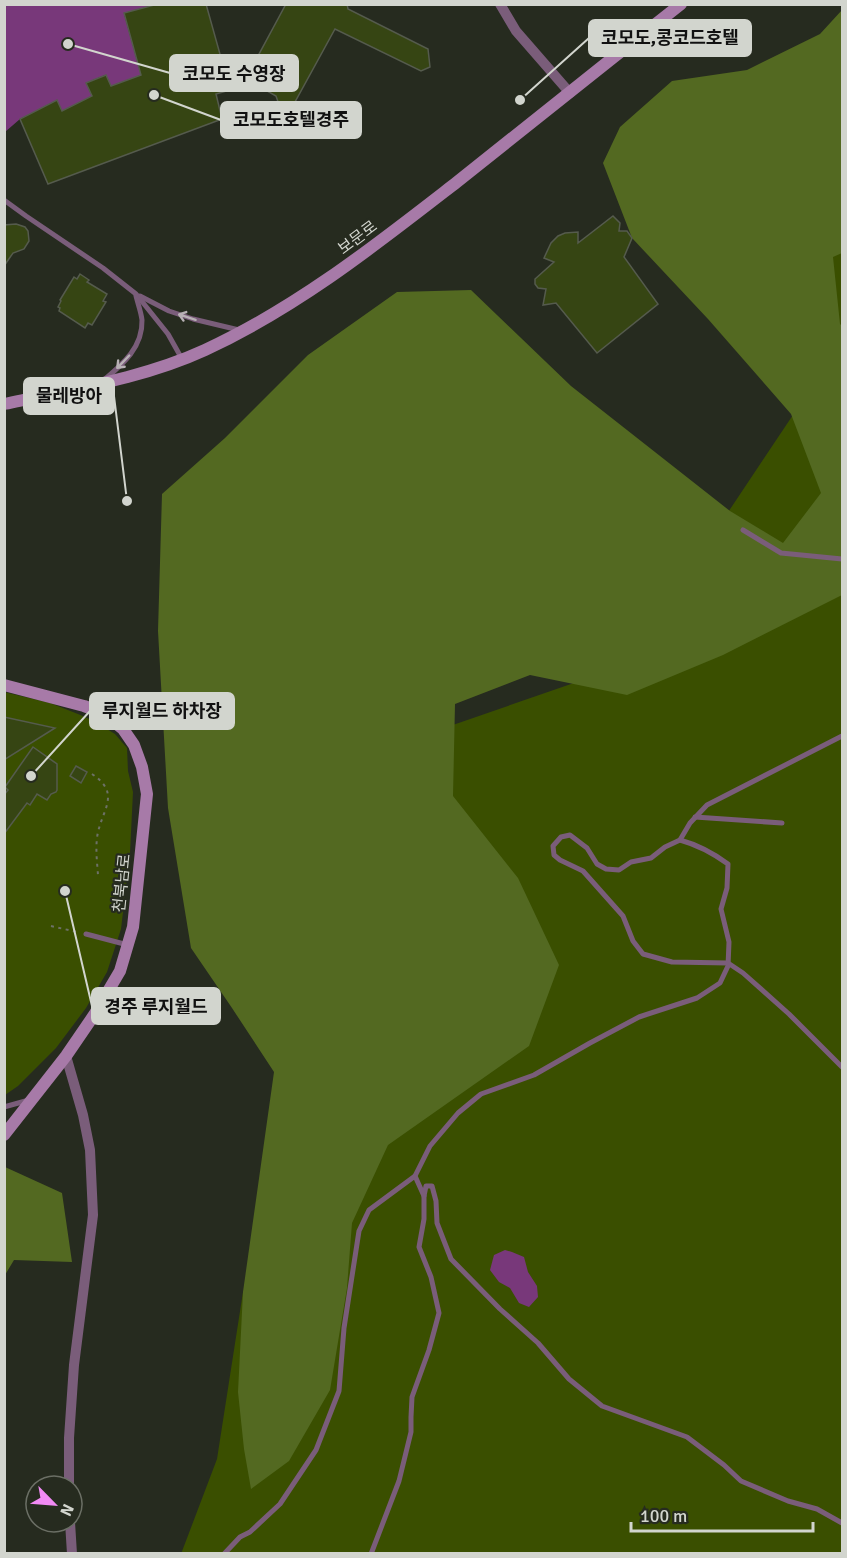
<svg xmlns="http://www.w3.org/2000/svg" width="847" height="1558" font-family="Signika,'Noto Sans KR',sans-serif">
  <rect width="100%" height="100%" fill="#262b1f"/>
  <g fill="#3a4f00">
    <path d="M842,203v1350l-661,1 36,-95 26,-167 75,-170 45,-366 263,-91 185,-277z"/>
    <path d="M4,692l46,11 28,11 16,7 21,13 12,14 1,23 5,21 -3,61 -9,76 -14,43 -21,36 -30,40 -38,38 -13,9z"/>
  </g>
  <g fill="#536921">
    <path d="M842,10v243l-9,4 7,67 2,2v269l-119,60 -96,40 -97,-20 -75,29 -2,92 65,82 41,87 -30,81 -141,99 -36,78 -5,65 -17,102 -41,71 -38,28 -7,-40 -6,-57 5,-100 31,-220 -42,-64 -41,-60 -23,-140 -10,-177 4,-137 63,-56 83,-83 89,-63 74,-2 100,96 159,125 53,32 38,-50 -30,-79 -83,-95 -76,-81 -29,-75 17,-36 52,-46 75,-11 73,-36z"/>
    <path d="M5,1167l57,26 10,69 -58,-2 -9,15z"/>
  </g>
  <g fill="#78387a">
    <path d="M5,5h153l-34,9 17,61 -30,11 -6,-11 -19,8 6,13 -30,15 -6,-10 -36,18 -15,13z"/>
    <path d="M505,1250l7,2 12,5 4,15 9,14 1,11 -9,10 -10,-4 -9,-15 -11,-6 -9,-12 4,-15z"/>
  </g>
  <g fill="#364513" stroke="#555b4d" stroke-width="1.5">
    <path d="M158,4h48l24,86 -14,4 6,25 -174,65 -28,-65 37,-19 5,11 30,-15 -6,-13 20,-8 5,11 30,-11 -17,-62z"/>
    <path d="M286,4h61l1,5 80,40 2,18 -9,4 -86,-42 -45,82 -8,2 -6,-17 -21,-12 -4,-15z"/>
    <path d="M613,216l7,7 -1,8h8l5,7 -8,19 34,47 -61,49 -41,-50 -13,2 3,-16 -8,-1 -3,-4v-5l19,-17 -10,-4 7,-15 7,-7 7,-3 13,-1v11z"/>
    <path d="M16,224l9,3 3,4 1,10 -5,8 -11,4 -9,13v-41z"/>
    <path d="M80,274l9,6 -2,2 20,12 -4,7 3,1 -14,23 -4,-2 -3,5 -26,-17 1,-3 -2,-1 3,-6 -1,-1 14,-23 3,2z"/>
    <path d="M4,717l51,11 -51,32z"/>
    <path d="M33,747l24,17v26l-1,2 -5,2 -4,6 -10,-6 -7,11 -3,-2 -23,31v-39l4,-5 -3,-3z"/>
    <path d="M76,766l11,6 -6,11 -11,-7z"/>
  </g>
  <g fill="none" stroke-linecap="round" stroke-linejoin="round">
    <g stroke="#6d7167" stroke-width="2" stroke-dasharray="3 4.5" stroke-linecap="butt">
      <path d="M92,774c28,19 12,33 6,58 -3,14 -1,29 0,43"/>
      <path d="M51,926l26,6"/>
    </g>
    <g stroke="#7a5d7a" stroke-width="5">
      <path d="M4,200l22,16 77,52 33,26 32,40 14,25"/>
      <path d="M140,296l29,15 24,8 46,11"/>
      <path d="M104,380c19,-16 39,-33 38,-60 -1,-8 -4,-16 -6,-24"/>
      <path d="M743,530l38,23 61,6"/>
      <path d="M695,817l87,6"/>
      <path d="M680,840l-15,7 -14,11 -20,4 -12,8 -13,-1 -9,-5 -10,-16 -17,-13 -9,2 -8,9 1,9 6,5 23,11 40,45 10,25 10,13 29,8 56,1 15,10 46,41 53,53"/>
      <path d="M86,934l42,11"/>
      <path d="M4,1107l25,-7"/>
      <path d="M415,1176l15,-30 28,-33 23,-19 53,-19 56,-32 49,-26 58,-19 23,-15 8,-17 1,-24 -8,-33 6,-21 1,-24c-15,-11 -30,-19 -48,-24l10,-17 17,-18 135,-69"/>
      <path d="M424,1196l2,-10h6l4,15 1,22 14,36 49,50 38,34 31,36 33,27 85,31 37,28 17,16 47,20 29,8 25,14"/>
      <path d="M224,1554l16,-17 10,-5 30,-28 36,-54 23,-59 5,-63 15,-97 10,-21 46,-34 9,20v23l-5,28 12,30 8,36 -10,37 -17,47 -1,20v15l-12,49 -28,73"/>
    </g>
    <g stroke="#7a5d7a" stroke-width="10">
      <path d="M500,4l16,27 54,62"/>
      <path d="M66,1056l17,59 7,35 3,65 -19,150 -5,73v48"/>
      <path d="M70,1522l2,32"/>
    </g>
    <g stroke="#a77aa8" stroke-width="12">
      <path d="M4,404c68,-15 138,-25 201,-54 93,-43 172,-106 252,-168 74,-59 149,-119 224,-178"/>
      <path d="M4,685l80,21 19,7 20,16 11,16 8,22 5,27 -14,133 -13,44 -26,44 -28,41 -62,79"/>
    </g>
  </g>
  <defs><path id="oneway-shaft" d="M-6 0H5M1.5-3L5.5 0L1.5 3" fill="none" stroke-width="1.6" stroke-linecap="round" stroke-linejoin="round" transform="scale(1.5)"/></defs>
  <g stroke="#b8b1b5">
    <use href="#oneway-shaft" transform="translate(187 317) rotate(-162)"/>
    <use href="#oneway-shaft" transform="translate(123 362) rotate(134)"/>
  </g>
  <g text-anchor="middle" stroke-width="4.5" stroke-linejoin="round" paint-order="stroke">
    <g font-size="16" fill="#d2d5ce" stroke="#262b1f">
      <text transform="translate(357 237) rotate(-37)" y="6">보문로</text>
      <text transform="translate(121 883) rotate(-84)" y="6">천북남로</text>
    </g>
  </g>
  <path fill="none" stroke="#d2d5ce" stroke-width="2" d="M520 100L589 38M68 44L170 73M154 95L221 120M127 501L114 396M31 776L90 711M65 891L92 1006"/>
  <g fill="#d2d5ce" stroke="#262b1f" stroke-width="2">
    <circle cx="520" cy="100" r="6"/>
    <circle cx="68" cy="44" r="6"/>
    <circle cx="154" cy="95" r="6"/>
    <circle cx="127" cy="501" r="6"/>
    <circle cx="31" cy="776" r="6"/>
    <circle cx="65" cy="891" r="6"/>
  </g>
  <g fill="#d2d5ce" stroke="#d2d5ce" stroke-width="2">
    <rect x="589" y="20" width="162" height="36" rx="6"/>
    <rect x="170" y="55" width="128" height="36" rx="6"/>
    <rect x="221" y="102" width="140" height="36" rx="6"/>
    <rect x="24" y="378" width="90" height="36" rx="6"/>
    <rect x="90" y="693" width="144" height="36" rx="6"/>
    <rect x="92" y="988" width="128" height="36" rx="6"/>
  </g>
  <g font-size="18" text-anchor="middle" font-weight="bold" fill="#111">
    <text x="670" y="44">코모도,콩코드호텔</text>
    <text x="234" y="80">코모도 수영장</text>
    <text x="291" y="126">코모도호텔경주</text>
    <text x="69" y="402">물레방아</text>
    <text x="162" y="717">루지월드 하차장</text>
    <text x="156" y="1013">경주 루지월드</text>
  </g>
  <rect width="847" height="1558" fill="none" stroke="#d2d5ce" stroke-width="12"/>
  <g transform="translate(54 1504) rotate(115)"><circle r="28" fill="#262b1f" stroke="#6b6f65" stroke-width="1.5"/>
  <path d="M0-4.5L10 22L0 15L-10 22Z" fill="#f18af4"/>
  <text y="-9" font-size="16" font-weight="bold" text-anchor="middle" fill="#d2d5ce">N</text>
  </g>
  <path d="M631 1522v9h182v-9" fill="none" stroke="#d2d5ce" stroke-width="3"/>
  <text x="640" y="1522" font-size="18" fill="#d2d5ce" stroke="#262b1f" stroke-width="4.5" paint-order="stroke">100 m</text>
</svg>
